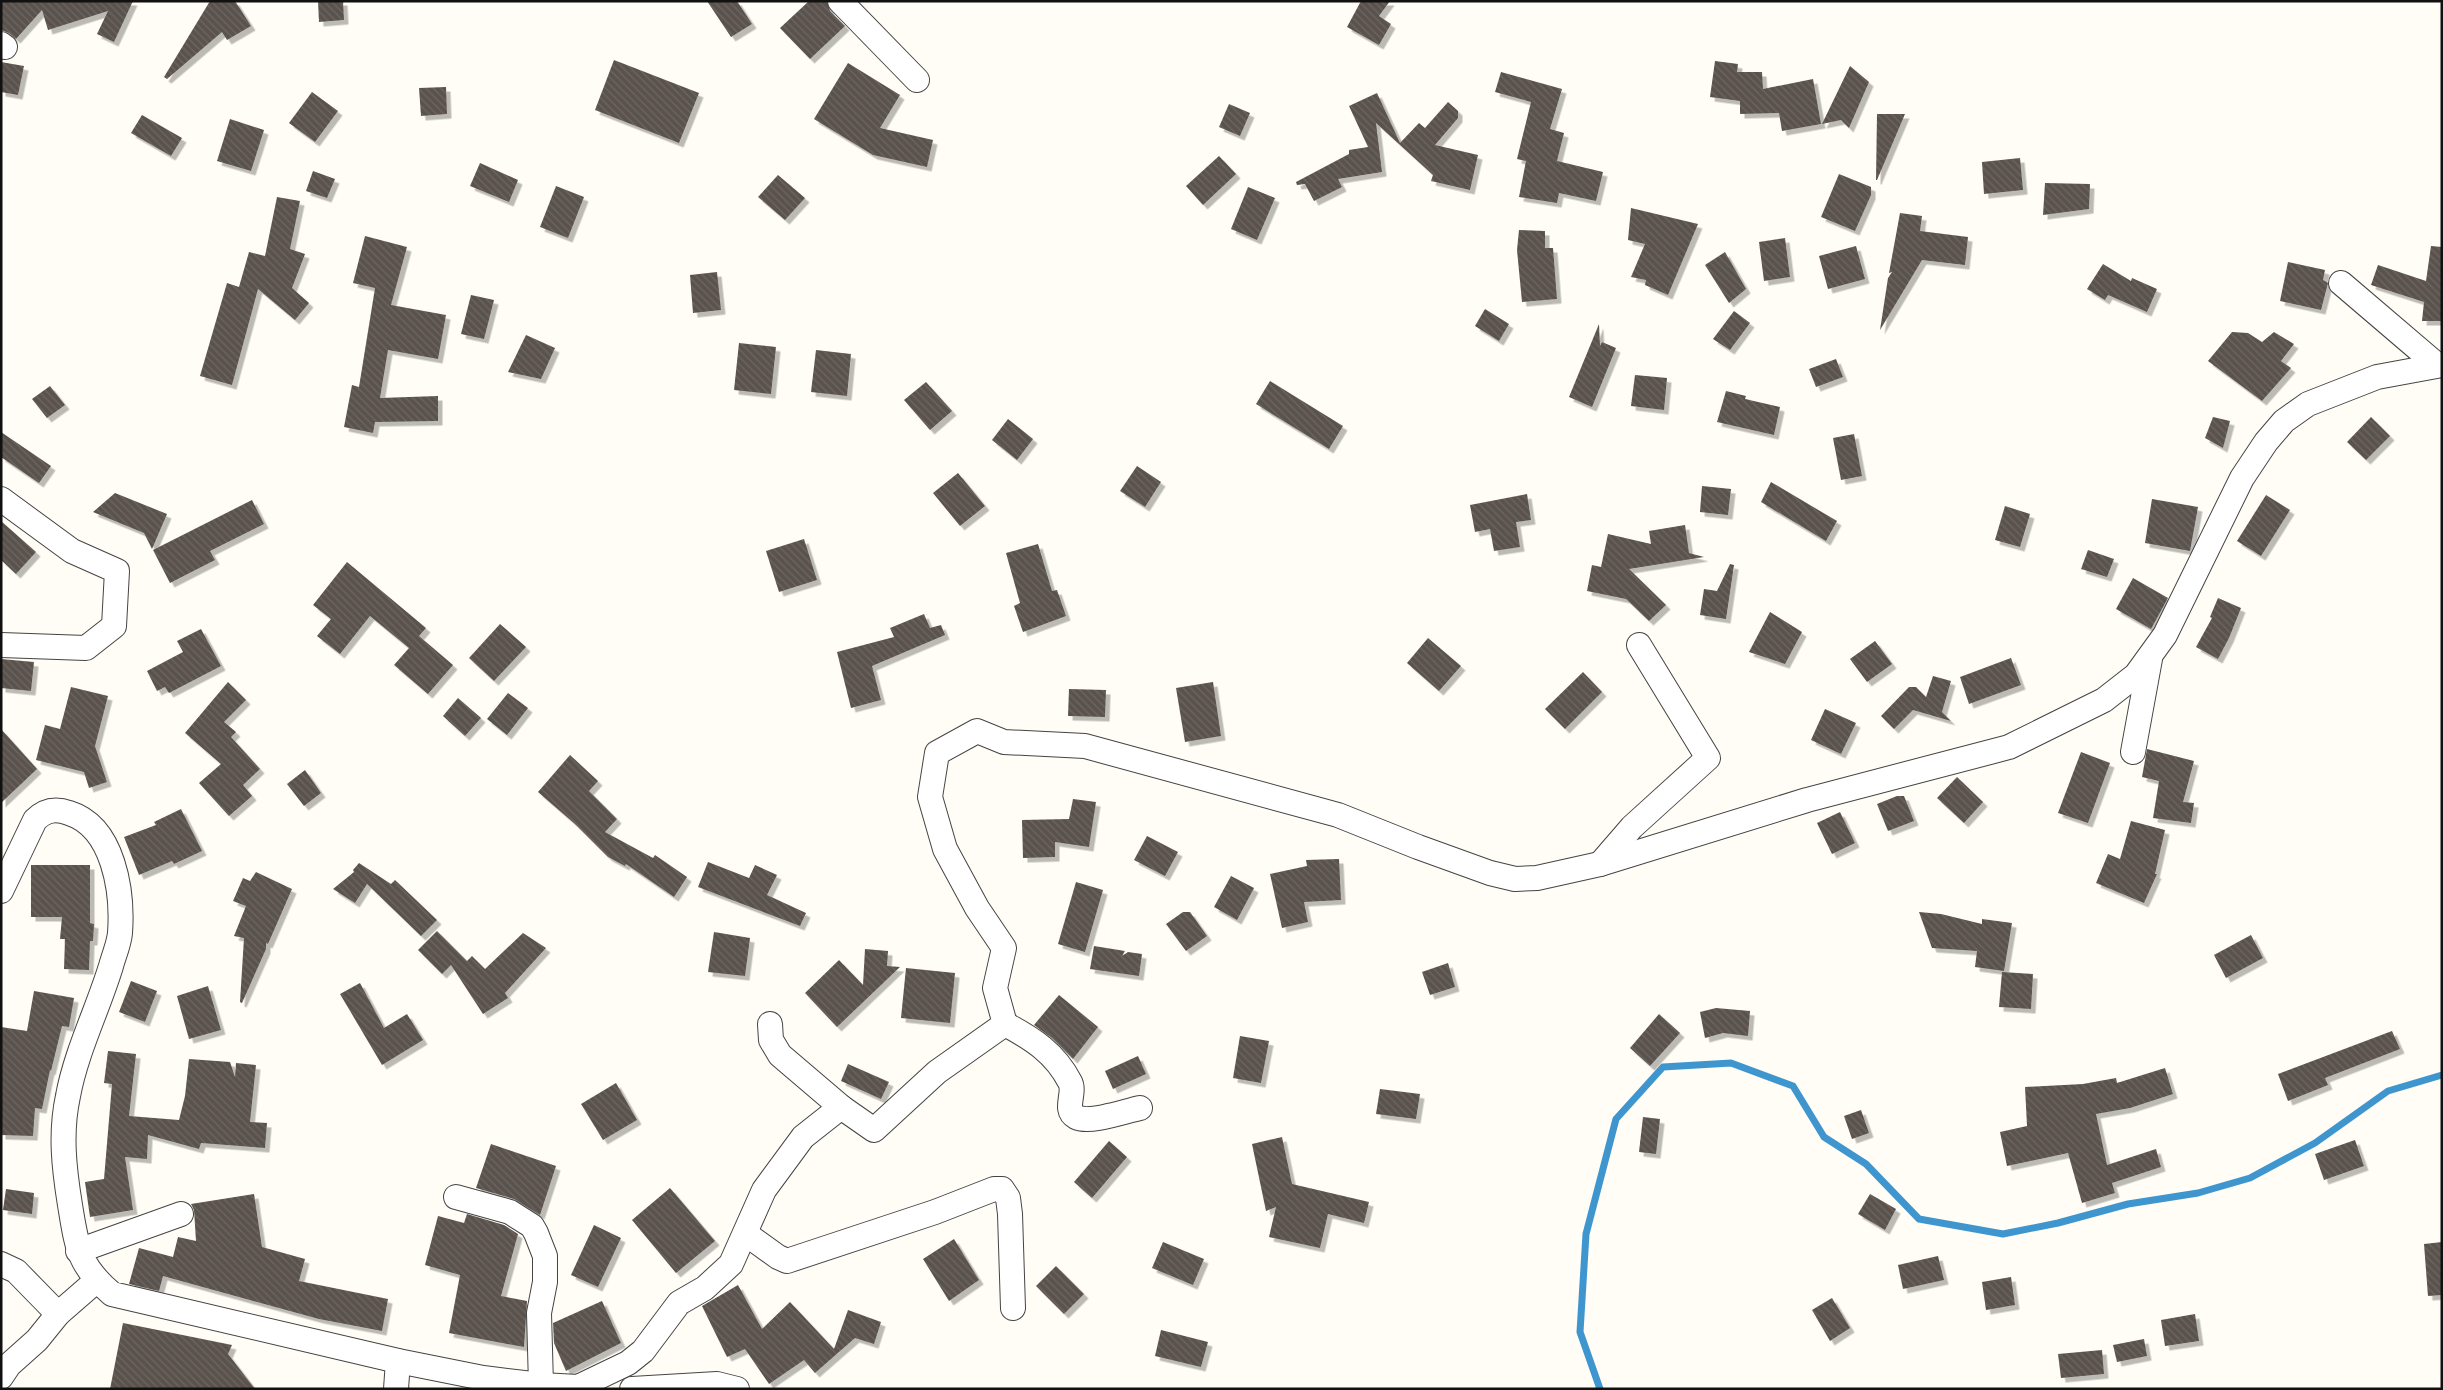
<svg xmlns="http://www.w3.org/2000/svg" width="2443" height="1390" font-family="'Times New Roman',serif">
  <defs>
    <pattern id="building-back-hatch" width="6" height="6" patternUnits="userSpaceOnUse" patternTransform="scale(1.25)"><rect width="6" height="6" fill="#5a524d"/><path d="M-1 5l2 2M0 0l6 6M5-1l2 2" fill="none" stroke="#6d6662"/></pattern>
    <filter id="shadow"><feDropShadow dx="4.5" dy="4.5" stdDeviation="0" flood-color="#0004"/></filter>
  </defs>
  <rect width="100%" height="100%" fill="#fffdf5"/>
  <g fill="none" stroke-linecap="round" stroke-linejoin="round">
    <path stroke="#3f96cf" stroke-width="7" d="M1600,1389l-20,-57 6,-98 30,-115 47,-52 68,-4 62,23 31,51 42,27 53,55 84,15 55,-11 70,-19 70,-11 52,-15 65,-35 73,-52 54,-16"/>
  </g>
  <g fill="url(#building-back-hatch)" filter="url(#shadow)">
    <path d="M1,1h132l-19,41 -17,-8 11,-23 -60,19 -6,-20 -26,29 -7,-6 -8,-3z"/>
    <path d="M210,1h25l16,25 -24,14 -5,-8 -55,47 -3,-2z"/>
    <path d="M318,1h25l1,19 -25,2z"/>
    <path d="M707,1h30l15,23 -21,13z"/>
    <path d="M809,1h18l3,10 15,15 -35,33 -30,-31z"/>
    <path d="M1361,1h29l-11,15 12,8 -12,21 -32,-18z"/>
    <path d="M614,60l85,33 -20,50 -84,-33z"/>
    <path d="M1715,61l23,3 -1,8h25l1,17 50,-10 8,45 -39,7 -3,-18 -39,1v-13l-30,-4z"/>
    <path d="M1,62l23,4 -6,29 -17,-3z"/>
    <path d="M848,63l52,32 -20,33 53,12 -6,27 -54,-12 -59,-36z"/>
    <path d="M1850,66l19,16 -20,46 -8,-8 -19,4z"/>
    <path d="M1501,72l61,17 -12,40 14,4 -7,28 46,11 -7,29 -37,-8 -2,10 -38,-6 7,-36 -9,-2 14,-57 -36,-10z"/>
    <path d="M446,87l1,27 -26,2 -2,-28z"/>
    <path d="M312,92l26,19 -23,31 -26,-19z"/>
    <path d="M1377,93l23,50 19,-20 6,5 23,-26 10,9v7l-23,27 43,10 -8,35 -39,-9 2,-6 -57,-52 6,49 -44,7 4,8 -28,14 -9,-17 -8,1 -1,-3 53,-28v-4l19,-3 -19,-41z"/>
    <path d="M1229,104l21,9 -10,23 -21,-9z"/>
    <path d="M1877,114h28l-28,66h-1z"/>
    <path d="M142,115l40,23 -11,18 -40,-23z"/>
    <path d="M230,119l34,11 -13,41 -34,-10z"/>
    <path d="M1219,156l17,18 -33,31 -17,-19z"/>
    <path d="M2020,158l3,32 -39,4 -2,-32z"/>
    <path d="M480,163l38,17 -9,22 -39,-16z"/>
    <path d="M313,171l22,8 -8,19 -21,-7z"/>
    <path d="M1839,174l32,13v8l-16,36 -34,-14z"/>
    <path d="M778,175l27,23 -20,22 -27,-23z"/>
    <path d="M2045,183l45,1 -1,25 -46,6z"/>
    <path d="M556,186l28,11 -16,41 -28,-11z"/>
    <path d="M1248,187l27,11 -18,42 -26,-11z"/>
    <path d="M277,197l23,4 -10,48 15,5 -13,34 17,15 -14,17 -37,-31 -26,96 -32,-9 27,-93 12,4 10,-35 16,4z"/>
    <path d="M1631,208l67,16 -30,71 -23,-10 1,-5 -15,-3 14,-33 -17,-4z"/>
    <path d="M1900,213l22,3 -2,15 48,6 -3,28 -43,-5 -42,70 8,-52 4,-6 -3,1z"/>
    <path d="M1519,230l26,1v17h8l4,51 -35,3 -5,-52z"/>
    <path d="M365,236l42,11 -16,58 55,10 -8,44 -50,-9 -8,48 58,-2v25l-63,1 -2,11 -29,-6 8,-42 7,2 16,-99 -22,-5z"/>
    <path d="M1785,238l5,39 -26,4 -5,-39z"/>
    <path d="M1856,246l9,33 -37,10 -9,-33z"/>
    <path d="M2431,246l11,1v74h-20l2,-19 -53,-17 7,-20 48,16z"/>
    <path d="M1725,252l21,37 -17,14 -24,-38z"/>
    <path d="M2288,262l37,8 -2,10 5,3 -7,27 -41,-9z"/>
    <path d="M2103,264l28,17 1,-3 25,11 -10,23 -39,-17 -3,5 -18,-11z"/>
    <path d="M717,272l4,38 -28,3 -3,-38z"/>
    <path d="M471,295l23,5 -10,39 -23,-5z"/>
    <path d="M1485,309l24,15 -10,17 -24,-15z"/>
    <path d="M1734,311l16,12 -20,27 -17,-11z"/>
    <path d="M1599,324l1,22 2,-4 14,6 -24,59 -23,-10z"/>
    <path d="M2232,332l16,1 14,9 12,-10 20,12 -13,17 10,7 -29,33 -54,-40z"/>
    <path d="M526,335l29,13 -14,31 -33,-7z"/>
    <path d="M739,343l37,4 -5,47 -37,-4z"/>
    <path d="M816,350l35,4 -4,42 -36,-4z"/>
    <path d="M1836,359l7,18 -27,10 -7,-18z"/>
    <path d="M1635,375l32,3 -3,32 -33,-4z"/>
    <path d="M1270,381l73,45 -14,23 -73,-45z"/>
    <path d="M926,382l26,29 -22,19 -26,-30z"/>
    <path d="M50,386l15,19 -18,13 -15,-19z"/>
    <path d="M1726,391l20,5 -1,3 35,8 -6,28 -57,-13z"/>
    <path d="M2213,417l17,4 -7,27 -18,-10z"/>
    <path d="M2371,417l19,19 -24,24 -19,-18z"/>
    <path d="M1008,419l25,20 -16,21 -25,-20z"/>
    <path d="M1,432l50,34 -12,17 -38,-26z"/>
    <path d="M1854,434l8,42 -21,4 -8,-42z"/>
    <path d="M1137,466l24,16 -16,25 -25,-16z"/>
    <path d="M958,473l27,33 -25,20 -27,-33z"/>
    <path d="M1771,482l66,39 -11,20 -65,-39z"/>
    <path d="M1702,486l29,3 -3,26 -28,-3z"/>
    <path d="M115,493l52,21 -15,35 -8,-16 -51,-21z"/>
    <path d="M1527,494l4,26 -15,2 4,25 -26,4 -4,-22 -15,3 -5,-27z"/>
    <path d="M2266,495l24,15 -29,46 -24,-15z"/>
    <path d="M2152,499l46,8 -8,44 -45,-8z"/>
    <path d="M252,500l12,24 -54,27 5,9 -45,23 -17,-33z"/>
    <path d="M2005,506l25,8 -10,33 -25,-7z"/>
    <path d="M1,521l35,31 -20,22 -15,-14z"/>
    <path d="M1685,525l4,28 15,4 -75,12 37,36 -17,16 -23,-22 -39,-8 5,-26 9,2 7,-33 43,10 -2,-13z"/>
    <path d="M804,539l13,41 -38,12 -13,-41z"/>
    <path d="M1038,544l14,47 5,-1 9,26 -43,16 -9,-26 6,-3 -14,-50z"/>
    <path d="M2088,550l26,9 -7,18 -26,-8z"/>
    <path d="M347,562l79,66 -7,8 34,29 -25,29 -34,-29 15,-17 -39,-32 -30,38 -23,-18 14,-17 -18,-14z"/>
    <path d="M1730,564l4,1 -8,54 -26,-4 4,-26 13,2z"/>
    <path d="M2133,578l35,20 -17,31 -35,-20z"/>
    <path d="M2218,598l23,10 -12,30 -11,21 -22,-12 16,-29 -2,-1z"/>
    <path d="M1770,612l32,20 -17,32 -36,-12z"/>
    <path d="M924,614l6,14 11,-3 4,10 -73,31 9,34 -30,8 -14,-56 57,-15 -4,-9z"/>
    <path d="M500,624l26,23 -32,34 -25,-23z"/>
    <path d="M201,629l20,37 -52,27 -4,-6 -8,4 -10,-20 36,-19 -6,-11z"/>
    <path d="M1428,638l33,28 -22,25 -32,-28z"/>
    <path d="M1875,641l17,23 -25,18 -17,-23z"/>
    <path d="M2011,658l10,27 -52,19 -9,-27z"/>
    <path d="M1,659l33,3 -3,29 -30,-3z"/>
    <path d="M1583,672l19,20 -37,37 -20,-20z"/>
    <path d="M1933,676l18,5 -9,31 9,9 -38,-11 -19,19 -13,-13 28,-29h7l10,10z"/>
    <path d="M228,682l18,18 -22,22 12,10 -5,5 29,32 -17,16 9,11 -23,20 -30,-33 22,-19 -36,-31z"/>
    <path d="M1213,682l8,54 -36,6 -9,-54z"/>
    <path d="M71,687l37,9 -13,50 12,36 -18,6 -5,-16 -48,-12 9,-35 15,4z"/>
    <path d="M1069,689l37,1 -1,27 -37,-1z"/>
    <path d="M508,693l20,15 -21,27 -20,-16z"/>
    <path d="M458,698l23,20 -16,18 -22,-20z"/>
    <path d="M1825,709l31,14 -15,31 -30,-14z"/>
    <path d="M1,729l36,40 -36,34z"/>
    <path d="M2147,749l47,12 -11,41 11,1 -3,20 -38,-5 6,-37 -17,-4z"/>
    <path d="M2081,752l29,11 -22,60 -30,-10z"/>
    <path d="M570,755l28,26 -9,10 28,28 -12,13 48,26 2,-3 32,22 -13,20 -48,-33 -1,2 -17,-9 -33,-33 -37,-32z"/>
    <path d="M305,770l16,23 -17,13 -17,-22z"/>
    <path d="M1957,777l26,25 -19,21 -27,-25z"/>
    <path d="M1897,796h7l10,25 -26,10 -11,-27z"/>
    <path d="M1073,799l23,3 -7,45 -34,-5v15l-32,1 -1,-38 47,-1z"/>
    <path d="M181,809l21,42 -28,13 -2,-3 -33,14 -15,-38 32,-12 -2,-3z"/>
    <path d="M1840,812l15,31 -23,11 -15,-31z"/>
    <path d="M2131,821l34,9 -10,44h2l-13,29 -48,-20 12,-29 12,5z"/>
    <path d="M1147,836l31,16 -13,24 -31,-16z"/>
    <path d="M1339,859l2,41 -37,2 4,20 -26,6 -12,-54 37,-8 -1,-6z"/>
    <path d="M708,862l41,16 6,-13 22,10 -10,20 39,18 -6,13 -102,-39z"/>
    <path d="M359,863l32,21 4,-4 42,40 -16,16 -54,-52 -12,19 -22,-14 21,-17 -1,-2z"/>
    <path d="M31,865h59v58l4,1 -1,17h-3l-1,29 -25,-1 1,-30h-5l2,-22h-31z"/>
    <path d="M256,872l36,17 -24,55 -2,-1v6l-24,54 -2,-1 4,-64 -10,-2 12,-30 -13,-5 10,-23 7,3z"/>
    <path d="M1231,876l23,12 -17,32 -23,-13z"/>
    <path d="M1076,882l27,8 -18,62 -27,-8z"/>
    <path d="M1183,912h7l17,24 -21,15 -20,-27z"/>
    <path d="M1919,912l22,2 41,10v-5l30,4 -8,48 -29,-4 2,-16 -45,-3z"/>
    <path d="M437,931l30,30 5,-5 13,13 38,-36 23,15 -41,45 3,5 -25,16 -32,-49 -9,9 -24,-24z"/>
    <path d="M714,932l36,6 -5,38 -37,-4z"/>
    <path d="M2251,935l12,23 -37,20 -12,-23z"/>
    <path d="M1094,946l31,5 -3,5 6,-4 14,2 -3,22 -49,-7z"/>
    <path d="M865,949l23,2 -1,15 13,1 -63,60 -32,-34 34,-33 24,25z"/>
    <path d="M1448,963l7,24 -25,8 -8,-23z"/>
    <path d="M906,968l49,5 -5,50 -49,-5z"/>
    <path d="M2002,972l31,2 -2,35 -32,-2z"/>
    <path d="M131,981l26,10 -12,31 -26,-10z"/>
    <path d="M360,983l24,45 23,-14 16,26 -41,25 -42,-71z"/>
    <path d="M208,986l13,44 -32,9 -12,-43z"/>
    <path d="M34,991l40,7 -5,29 -7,-1 -11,45 -1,-1 -8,39 -7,-1 -2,28 -32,-1v-108l26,4z"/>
    <path d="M1059,995l39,32 -25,32 -21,-21 -18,-13z"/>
    <path d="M1716,1008l34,3 -2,25 -25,-3 -18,5 -5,-26z"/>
    <path d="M1659,1014l21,19 -30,33 -20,-18z"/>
    <path d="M2392,1031l8,18 -75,29 3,7 -40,16 -10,-27z"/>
    <path d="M1240,1036l29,5 -8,42 -28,-5z"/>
    <path d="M108,1051l28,3 -7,62 50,4 6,-24 4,-37 41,3 5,15 1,-14 20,2 -6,57 17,1 -2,25 -64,-5 -2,6 -51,-14 -1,24 -22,-2 8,53 -43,7 -5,-35 19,-3 8,-95 -8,-1z"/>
    <path d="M1138,1056l8,18 -33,15 -8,-18z"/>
    <path d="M848,1064l41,18 -8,17 -40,-18z"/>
    <path d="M2165,1068l8,26 -43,14 -34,6 11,51 49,-16 5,18 -49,16 3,10 -33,10 -14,-50 -61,13 -7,-34 27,-6 -2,-39 58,-3 33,-6 1,5z"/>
    <path d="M616,1083l21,37 -34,20 -22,-36z"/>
    <path d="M1380,1089l40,5 -4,25 -40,-5z"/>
    <path d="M1861,1110l8,23 -17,6 -8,-23z"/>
    <path d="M1643,1117l17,2 -4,35 -17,-2z"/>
    <path d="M1282,1137l10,47 77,18 -5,21 -36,-9 -8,34 -51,-11 7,-30 -10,4 -14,-67z"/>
    <path d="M2355,1140l9,26 -40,14 -9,-26z"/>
    <path d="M1109,1141l18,16 -35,41 -18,-16z"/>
    <path d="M491,1144l65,22 -16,49 -26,-16 -38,-11z"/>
    <path d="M670,1188l45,53 -39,32 -44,-53z"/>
    <path d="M6,1189l28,4 -2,21 -29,-4z"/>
    <path d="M254,1194l8,53 43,12 -6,22 89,18 -6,32 -63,-12 -156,-43 -4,15 -30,-7 10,-36 34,9 5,-20 18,4 -2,-31 -3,-6z"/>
    <path d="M1870,1194l26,15 -11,21 -27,-16z"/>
    <path d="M467,1214l37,11 14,9 -17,62 26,5 -3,46 -75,-14 11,-58 -35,-10 13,-49 26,7z"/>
    <path d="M594,1225l27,13 -23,49 -27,-12z"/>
    <path d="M954,1239l25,41 -30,21 -26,-42z"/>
    <path d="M1163,1242l41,17 -11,26 -41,-17z"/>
    <path d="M2442,1242v53l-14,1 -4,-52z"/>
    <path d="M1938,1256l6,24 -41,9 -5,-24z"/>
    <path d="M1056,1266l28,28 -20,20 -28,-28z"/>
    <path d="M2011,1277l4,28 -29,5 -4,-28z"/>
    <path d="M738,1285l24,44 28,-27 44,47 14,-39 33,12 -7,22 -19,-6 -40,35 -11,-13 -35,24 -24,-35 -18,8 -25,-51z"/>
    <path d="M1832,1298l18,30 -20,13 -18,-31z"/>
    <path d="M602,1301l19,42 -55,28 -12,-28 -1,-20z"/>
    <path d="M2195,1314l4,27 -34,5 -4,-26z"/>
    <path d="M123,1323l109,22 -4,9 27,35h-145z"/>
    <path d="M1161,1330l47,12 -7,25 -46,-11z"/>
    <path d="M2144,1339l3,17 -30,6 -4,-17z"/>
    <path d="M2102,1350l2,24 -43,4 -3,-24z"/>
  </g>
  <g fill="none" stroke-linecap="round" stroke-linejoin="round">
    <g stroke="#444" stroke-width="26">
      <g id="minor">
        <path d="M840,1l77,79"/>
        <path d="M1,44l4,3"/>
        <path d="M2341,283l96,82"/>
        <path d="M1,499l71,52 45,20 -3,55 -28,22 -85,-3"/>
        <path d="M2133,752l17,-93"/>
        <path d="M1600,864l32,-37 76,-69 -69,-113"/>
        <path d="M1,891l34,-71c10,-10 20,-12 34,-7 45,14 54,79 51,120 -1,11 -6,22 -9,33 -13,43 -35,86 -43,130 -8,37 -4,72 2,109 7,42 8,60 42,89l286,67 85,17 58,7 37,2 50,-24 15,-12 36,-48 26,-15 26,-24 33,-74 39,-53 38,-30 33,23 63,-58 68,-48 -10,-36 9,-40 -27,-40 -32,-59 -15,-52 7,-44 40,-22 27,11 81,4 253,69 80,32 72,26 25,6 22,-1 63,-14 207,-64 202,-53 95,-47 32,-25 29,-40 77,-157 24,-36 18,-21 24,-17 69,-27 65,-12"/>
        <path d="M770,1024l1,16 9,15 61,52"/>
        <path d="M1005,1024c28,15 50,29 65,58 6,11 -7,28 6,35 14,7 49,-6 64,-9"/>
        <path d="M456,1197l54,15 22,14 4,7 9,23v26l-6,31 2,72"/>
        <path d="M746,1234l32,23 9,4 148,-49 59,-23h8l6,9 2,16 3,94"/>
        <path d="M78,1251l103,-37"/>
        <path d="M1,1264l15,7 42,43"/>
        <path d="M1,1377l8,-12 28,-25 21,-26 38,-33"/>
        <path d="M396,1389l2,-28"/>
        <path d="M632,1389l85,-5 20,5"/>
      </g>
    </g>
    <use href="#minor" stroke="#fff" stroke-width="24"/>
  </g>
  <rect width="2443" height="1390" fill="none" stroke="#111111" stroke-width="5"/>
</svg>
